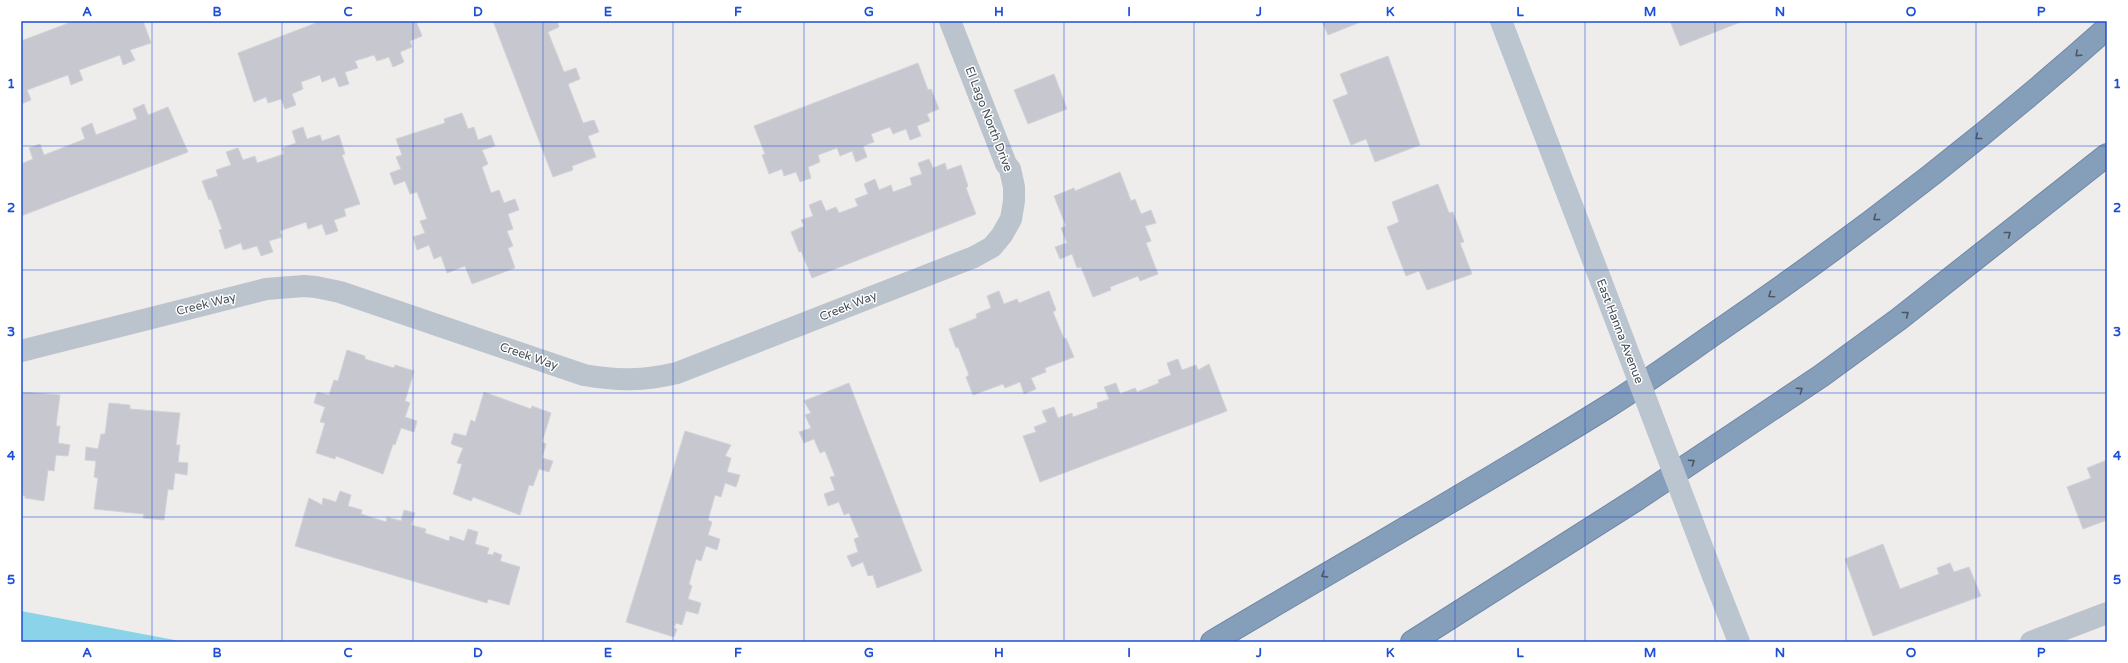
<svg xmlns="http://www.w3.org/2000/svg" width="2128" height="663" font-family="'Varela Round',sans-serif">
  <rect width="100%" height="100%" fill="#efecec"/>
  <path fill="#8ad3e8" d="M21,611l164,31h-155l-9,-2z"/>
  <g fill="#c7c8cf" stroke="#d1d3d8">
    <path d="M74,21h69l8,22 -21,7 5,10 -12,5 -3,-10 -41,15 4,10 -12,5 -3,-10 -41,15 4,10 -10,4v-63z"/>
    <path d="M321,21h95l6,15 -12,5 2,6 -12,5 4,10 -11,5 -4,-10 -12,4 -3,-6 -19,6 3,7 -13,4 4,12 -10,3 -4,-10 -13,5 -2,-7 -19,7 2,7 -11,5 4,11 -11,4 -4,-10 -13,4 -2,-6 -12,5 -16,-49z"/>
    <path d="M493,21h64l2,6 -11,5 16,40 12,-4 4,11 -12,5 15,39 11,-3 5,12 -11,4 8,21 -24,9 1,4 -20,7z"/>
    <path d="M1322,21h41l-35,14z"/>
    <path d="M1670,21h73l-63,25z"/>
    <path d="M1388,56l32,89 -45,17 -9,-23 -15,6 -18,-45 15,-6 -8,-20z"/>
    <path d="M918,63l10,27 3,-1 8,20 -12,5 3,7 -13,5 4,10 -11,4 -4,-11 -13,5 -3,-7 -19,7 3,8 -11,4 4,11 -11,5 -4,-11 -12,5 -3,-8 -19,7 2,7 -12,5 3,11 -11,4 -4,-10 -12,4 -2,-7 -13,5 -7,-19 3,-1 -11,-28z"/>
    <path d="M1054,74l13,35 -39,15 -14,-34z"/>
    <path d="M144,104l4,11 20,-8 20,45 -167,64v-52l12,-5 -4,-11 11,-4 4,11 41,-16 -4,-11 11,-5 4,12 41,-16 -4,-10z"/>
    <path d="M462,113l6,16 6,-2 4,13 13,-5 4,11 -13,4 6,14 -6,3 9,26 8,-3 5,13 11,-4 4,11 -11,4 5,15 -6,2 6,15 -5,2 7,20 -43,16 -7,-18 -18,7 -6,-17 -7,3 -5,-14 -12,5 -4,-13 12,-4 -5,-12 7,-2 -10,-27 -7,2 -5,-13 -11,4 -4,-12 11,-4 -5,-12 6,-2 -6,-16 49,-16 -1,-4z"/>
    <path d="M303,127l4,12 13,-4 2,6 17,-6 6,19 -3,1 18,49 -16,5 2,7 -12,4 4,11 -12,4 -4,-11 -14,5 -2,-7 -26,9 2,6 -13,4 4,11 -12,4 -4,-10 -14,4 -2,-7 -16,6 -6,-19 3,-1 -11,-30 -2,1 -7,-19 16,-5 -2,-6 15,-5 -5,-13 12,-4 5,12 12,-4 2,7 27,-9 -2,-6 14,-5 -4,-12z"/>
    <path d="M929,159l4,9 12,-5 2,7 14,-5 7,21 -2,2 10,26 -164,64 -11,-27 -2,1 -8,-20 13,-6 -3,-6 12,-4 -4,-11 12,-5 5,11 10,-4 3,6 19,-7 -3,-7 13,-5 -4,-10 11,-5 4,11 12,-5 2,7 19,-7 -2,-7 12,-4 -4,-11z"/>
    <path d="M1120,172l11,29 4,-2 6,15 10,-4 5,13 -11,3 6,15 -5,2 12,31 -18,7 -2,-5 -28,11 1,3 -18,7 -12,-30 -4,1 -5,-14 -12,5 -5,-12 12,-4 -6,-15 5,-2 -12,-30 20,-8 1,3z"/>
    <path d="M1438,184l11,29 4,-1 11,30 -4,1 12,31 -45,16 -8,-19 -13,5 -19,-49 12,-5 -7,-20z"/>
    <path d="M999,291l5,13 13,-5 2,4 30,-12 7,19 -3,2 11,27 2,-1 8,19 -29,11 1,4 -15,6 5,11 -12,5 -4,-12 -15,6 -2,-4 -30,11 -7,-18 3,-2 -11,-28 -2,1 -7,-19 28,-11 -1,-4 15,-6 -4,-12z"/>
    <path d="M347,350l18,6v3l29,9 1,-3 19,6 -9,30 5,2 -5,14 12,4 -3,11 -13,-4 -6,17 -2,-1 -10,30 -47,-18 -1,3 -19,-6 9,-30 -5,-1 5,-15 -11,-4 3,-11 12,3 5,-15 4,1z"/>
    <path d="M1178,359l4,11 14,-5 2,5 11,-6 18,47 -187,71 -17,-46 13,-4 -2,-5 13,-5 -5,-11 12,-4 4,11 14,-5 1,4 25,-9 -1,-5 12,-4 -5,-12 12,-4 4,11 15,-6 2,4 22,-9 -1,-3 13,-5 -4,-12z"/>
    <path d="M849,383l73,188 -45,17 -4,-13 -5,1 -5,-14 -11,5 -5,-11 11,-4 -4,-13 5,-2 -10,-24 -5,2 -5,-13 -11,4 -4,-12 11,-4 -5,-13 5,-1 -10,-25 -5,2 -6,-14 -10,4 -5,-11 12,-4 -6,-13 6,-2 -7,-12z"/>
    <path d="M21,392l39,3 -4,31h4l-2,17 12,2 -2,11 -12,-1 -2,16 -6,-1 -4,31 -19,-3v-2l-4,-1z"/>
    <path d="M484,392l47,17 1,-3 19,7 -9,29 4,2 -4,14 11,3 -4,11 -10,-3 -6,17 -4,-1 -9,30 -47,-18 -2,4 -18,-7 9,-30 -5,-1 6,-15 -12,-4 3,-11 12,3 5,-16 4,2z"/>
    <path d="M109,403l21,2v4l50,4 -4,32h4l-2,17 10,1 -1,12 -12,-2 -2,17 -5,-1 -4,31 -21,-2 1,-4 -50,-5 4,-31 -4,-1 2,-16 -11,-1 1,-13 12,2 3,-15h4z"/>
    <path d="M685,431l46,14 -6,11 6,2 -4,14 13,3 -4,12 -11,-4 -4,14 -6,-2 -7,25 4,2 -4,13 12,4 -3,11 -11,-4 -5,15 -5,-2 -7,25 3,2 -4,13 13,4 -3,11 -12,-3 -4,14 -6,-2 -2,5 3,1 -3,8 -48,-15z"/>
    <path d="M2107,460v60l-24,9 -16,-42 24,-9 -4,-10z"/>
    <path d="M340,491l11,4 -3,11 14,4 -1,4 25,8 1,-5 14,4 3,-11 11,3 -4,12 15,4 -1,4 24,8 1,-5 14,5 4,-12 10,3 -3,12 14,4 -2,6 6,1 1,-3 8,3 -2,6 20,6 -11,38 -21,-6 -1,4 -192,-57 14,-48 13,7 1,-7 13,4z"/>
    <path d="M1883,544l17,45 39,-15 -2,-6 13,-5 4,9 15,-5 12,29 -108,40 -28,-77z"/>
  </g>
  <g fill="none" stroke-linecap="round" stroke-linejoin="round">
    <g stroke="#7189a6" stroke-width="24">
      <g id="motorway">
        <path d="M1212,642c131,-78 265,-154 395,-235 40,-25 78,-53 117,-80 134,-92 262,-191 383,-299"/>
        <path d="M1412,642l225,-143 184,-123 78,-57 208,-164"/>
      </g>
    </g>
    <g stroke="#bbc4cc" stroke-width="22">
      <path d="M21,351l245,-62 38,-3 12,1 24,5 244,83c34,6 59,6 93,-2l297,-116 18,-10 10,-12 9,-16 3,-18v-14l-4,-18 -4,-5 -56,-143"/>
      <path d="M2031,642l76,-29"/>
    </g>
    <g stroke="#bac5d0" stroke-width="22">
      <path d="M1501,21l100,260"/>
      <path d="M1713,576l26,66"/>
    </g>
    <use href="#motorway" stroke="#859eba" stroke-width="22"/>
    <path stroke="#bac5d0" stroke-width="22" d="M1601,281l112,295"/>
  </g>
  <defs><path id="oneway-chevron" d="M-2-3.5L2.5 0L-2 3.5" fill="none" stroke-width="1.6" stroke-linecap="round" stroke-linejoin="round"/></defs>
  <g stroke="#4c5763">
    <use href="#oneway-chevron" transform="translate(2078 54) rotate(138)"/>
    <use href="#oneway-chevron" transform="translate(1978 137) rotate(141)"/>
    <use href="#oneway-chevron" transform="translate(1876 218) rotate(143)"/>
    <use href="#oneway-chevron" transform="translate(2008 234) rotate(-38)"/>
    <use href="#oneway-chevron" transform="translate(1771 295) rotate(145)"/>
    <use href="#oneway-chevron" transform="translate(1906 314) rotate(-38)"/>
    <use href="#oneway-chevron" transform="translate(1800 390) rotate(-34)"/>
    <use href="#oneway-chevron" transform="translate(1692 462) rotate(-34)"/>
    <use href="#oneway-chevron" transform="translate(1324 575) rotate(149)"/>
  </g>
  <path fill="none" stroke="#1d4ed8" stroke-width="1" stroke-opacity="0.55" d="M152,21v621M282,21v621M413,21v621M543,21v621M673,21v621M804,21v621M934,21v621M1064,21v621M1194,21v621M1324,21v621M1455,21v621M1585,21v621M1715,21v621M1846,21v621M1976,21v621M21,146h2086M21,270h2086M21,393h2086M21,517h2086"/>
  <g text-anchor="middle" stroke-width="3" stroke-linejoin="round" paint-order="stroke">
    <g font-size="12" fill="#464f59" stroke="#fff">
      <text transform="translate(989 119) rotate(69)" y="4">El Lago North Drive</text>
      <text transform="translate(206 304) rotate(-14)" y="4">Creek Way</text>
      <text transform="translate(848 306) rotate(-22)" y="4">Creek Way</text>
      <text transform="translate(1620 331) rotate(69)" y="4">East Hanna Avenue</text>
      <text transform="translate(529 356) rotate(19)" y="4">Creek Way</text>
    </g>
  </g>
  <rect width="2128" height="663" fill="none" stroke="#ffffff" stroke-width="44"/>
  <rect x="22" y="22" width="2084" height="619" fill="none" stroke="#1d4ed8" stroke-width="1.5"/>
  <g font-size="13" text-anchor="middle" font-weight="bold" fill="#1d4ed8">
    <text x="87" y="16">A</text>
    <text x="217" y="16">B</text>
    <text x="348" y="16">C</text>
    <text x="478" y="16">D</text>
    <text x="608" y="16">E</text>
    <text x="738" y="16">F</text>
    <text x="869" y="16">G</text>
    <text x="999" y="16">H</text>
    <text x="1129" y="16">I</text>
    <text x="1259" y="16">J</text>
    <text x="1390" y="16">K</text>
    <text x="1520" y="16">L</text>
    <text x="1650" y="16">M</text>
    <text x="1780" y="16">N</text>
    <text x="1911" y="16">O</text>
    <text x="2041" y="16">P</text>
    <text x="11" y="88">1</text>
    <text x="2117" y="88">1</text>
    <text x="11" y="212">2</text>
    <text x="2117" y="212">2</text>
    <text x="11" y="336">3</text>
    <text x="2117" y="336">3</text>
    <text x="11" y="460">4</text>
    <text x="2117" y="460">4</text>
    <text x="11" y="584">5</text>
    <text x="2117" y="584">5</text>
    <text x="87" y="657">A</text>
    <text x="217" y="657">B</text>
    <text x="348" y="657">C</text>
    <text x="478" y="657">D</text>
    <text x="608" y="657">E</text>
    <text x="738" y="657">F</text>
    <text x="869" y="657">G</text>
    <text x="999" y="657">H</text>
    <text x="1129" y="657">I</text>
    <text x="1259" y="657">J</text>
    <text x="1390" y="657">K</text>
    <text x="1520" y="657">L</text>
    <text x="1650" y="657">M</text>
    <text x="1780" y="657">N</text>
    <text x="1911" y="657">O</text>
    <text x="2041" y="657">P</text>
  </g>
</svg>
